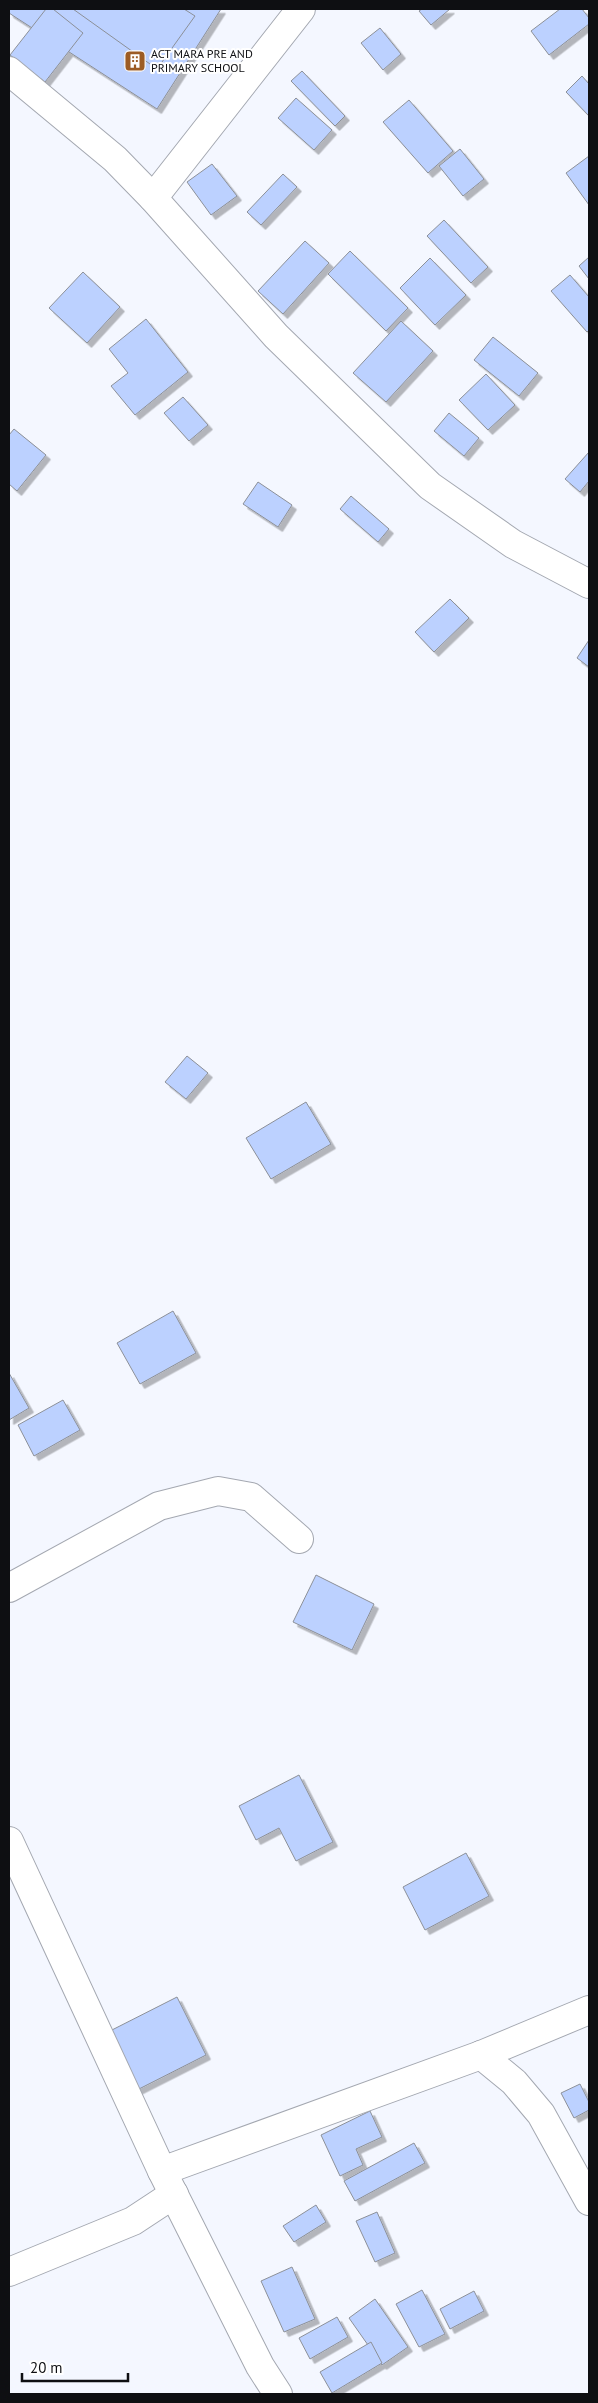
<svg xmlns="http://www.w3.org/2000/svg" width="598" height="2403" font-family="'PT Sans',sans-serif">
  <defs>
    <filter id="shadow"><feDropShadow dx="4.5" dy="4.5" stdDeviation="0" flood-color="#0004"/></filter>
  </defs>
  <rect width="100%" height="100%" fill="#f4f7ff"/>
  <g fill="#bcd1ff" stroke="#8c9098" filter="url(#shadow)">
    <path d="M9,9h212l-64,100 -148,-96z"/>
    <path d="M46,9h7l30,24 -38,49 -35,-27z"/>
    <path d="M73,9h111l11,7 -38,53z"/>
    <path d="M422,9h28l-19,16 -12,-14z"/>
    <path d="M560,9h22l7,9v6l-40,31 -18,-24z"/>
    <path d="M380,28l21,26 -18,16 -22,-27z"/>
    <path d="M302,71l43,45 -10,10 -44,-45z"/>
    <path d="M582,76l7,8v32l-23,-24z"/>
    <path d="M296,98l36,32 -18,20 -36,-32z"/>
    <path d="M409,100l44,51 -25,22 -45,-51z"/>
    <path d="M460,149l24,30 -21,17 -24,-30z"/>
    <path d="M589,156v49l-23,-32z"/>
    <path d="M212,164l25,32 -26,19 -24,-33z"/>
    <path d="M283,174l14,13 -36,38 -14,-13z"/>
    <path d="M444,220l44,47 -17,16 -44,-47z"/>
    <path d="M305,241l24,22 -46,51 -25,-23z"/>
    <path d="M350,251l58,57 -22,23 -58,-57z"/>
    <path d="M589,257v22l-10,-13z"/>
    <path d="M430,258l36,37 -31,30 -35,-37z"/>
    <path d="M83,272l37,35 -33,36 -38,-35z"/>
    <path d="M570,275l19,22v33l-2,2 -36,-41z"/>
    <path d="M146,319l42,53 -53,43 -24,-29 17,-13 -19,-24z"/>
    <path d="M401,321l32,30 -47,51 -33,-29z"/>
    <path d="M493,337l45,36 -19,23 -45,-36z"/>
    <path d="M486,374l29,31 -27,25 -29,-30z"/>
    <path d="M183,397l25,28 -19,16 -25,-28z"/>
    <path d="M449,413l30,25 -15,18 -30,-25z"/>
    <path d="M14,429l32,26 -29,36 -8,-7v-49z"/>
    <path d="M589,452v29l-9,11 -15,-13z"/>
    <path d="M258,482l34,23 -14,22 -35,-23z"/>
    <path d="M351,496l38,33 -11,13 -38,-33z"/>
    <path d="M450,599l19,19 -35,34 -19,-20z"/>
    <path d="M589,640v27l-12,-9z"/>
    <path d="M187,1056l21,17 -22,26 -21,-17z"/>
    <path d="M306,1102l25,42 -60,35 -25,-41z"/>
    <path d="M173,1311l23,42 -56,31 -23,-41z"/>
    <path d="M9,1373l20,35 -20,12z"/>
    <path d="M63,1400l17,30 -46,26 -16,-31z"/>
    <path d="M316,1575l58,29 -22,46 -59,-28z"/>
    <path d="M299,1775l34,67 -37,19 -17,-33 -23,12 -17,-34z"/>
    <path d="M466,1853l23,43 -64,34 -22,-43z"/>
    <path d="M177,1997l29,58 -71,36 -29,-58z"/>
    <path d="M580,2084l9,18v8l-15,8 -13,-25z"/>
    <path d="M370,2111l12,26 -26,12 7,16 -23,11 -19,-41z"/>
    <path d="M414,2143l11,20 -70,38 -11,-20z"/>
    <path d="M316,2205l10,17 -32,20 -11,-16z"/>
    <path d="M377,2212l18,41 -20,9 -19,-41z"/>
    <path d="M292,2267l23,52 -31,13 -23,-51z"/>
    <path d="M422,2290l23,44 -26,13 -23,-43z"/>
    <path d="M474,2291l10,20 -34,18 -10,-20z"/>
    <path d="M375,2299l33,48 -26,18 -33,-47z"/>
    <path d="M337,2317l11,20 -38,22 -11,-21z"/>
    <path d="M371,2342l11,21 -50,30 -12,-21z"/>
  </g>
  <g fill="none" stroke-linecap="round" stroke-linejoin="round">
    <g stroke="#a4a8b1" stroke-width="30">
      <g id="minor">
        <path d="M9,71l106,88 38,39 123,138 154,150 83,58 76,40"/>
        <path d="M153,198l148,-189"/>
        <path d="M9,1588l150,-82 59,-15 33,6 48,42"/>
        <path d="M9,1841l153,330 98,195 18,28"/>
        <path d="M481,2055l33,27 27,32 48,87"/>
        <path d="M162,2171l319,-116 108,-45"/>
        <path d="M9,2272l124,-51 41,-27"/>
      </g>
    </g>
    <use href="#minor" stroke="#fff" stroke-width="28"/>
  </g>
  <defs>
    <g id="building-square" transform="scale(1.125)"><rect x="-9" y="-9" width="18" height="18" rx="4" fill="#9c5c25" stroke="#fff"/><path d="M-4-6H4V6H1V3H-1V6H-4ZM-2.5-4.3h1.7v1.8h-1.7ZM.8-4.3h1.7v1.8H.8ZM-2.5-1h1.7V.8h-1.7ZM.8-1h1.7V.8H.8Z" fill="#fff"/></g>
  </defs>
  <g fill-rule="evenodd">
    <use href="#building-square" x="135" y="61"/>
  </g>
  <g text-anchor="middle" stroke-width="4" stroke-linejoin="round" paint-order="stroke">
    <g font-size="12" fill="#0e0f12" stroke="#fff" text-anchor="start">
      <text x="151" y="58">ACT MARA PRE AND<tspan x="151" dy="14">PRIMARY SCHOOL</tspan></text>
    </g>
  </g>
  <rect width="598" height="2403" fill="none" stroke="#0e0f12" stroke-width="20"/>
  <path d="M22 2373v8h106v-8" fill="none" stroke="#0e0f12" stroke-width="2.5"/>
  <text x="30" y="2373" font-size="15" fill="#0e0f12" stroke="#ffffff" stroke-width="4" paint-order="stroke">20 m</text>
</svg>
